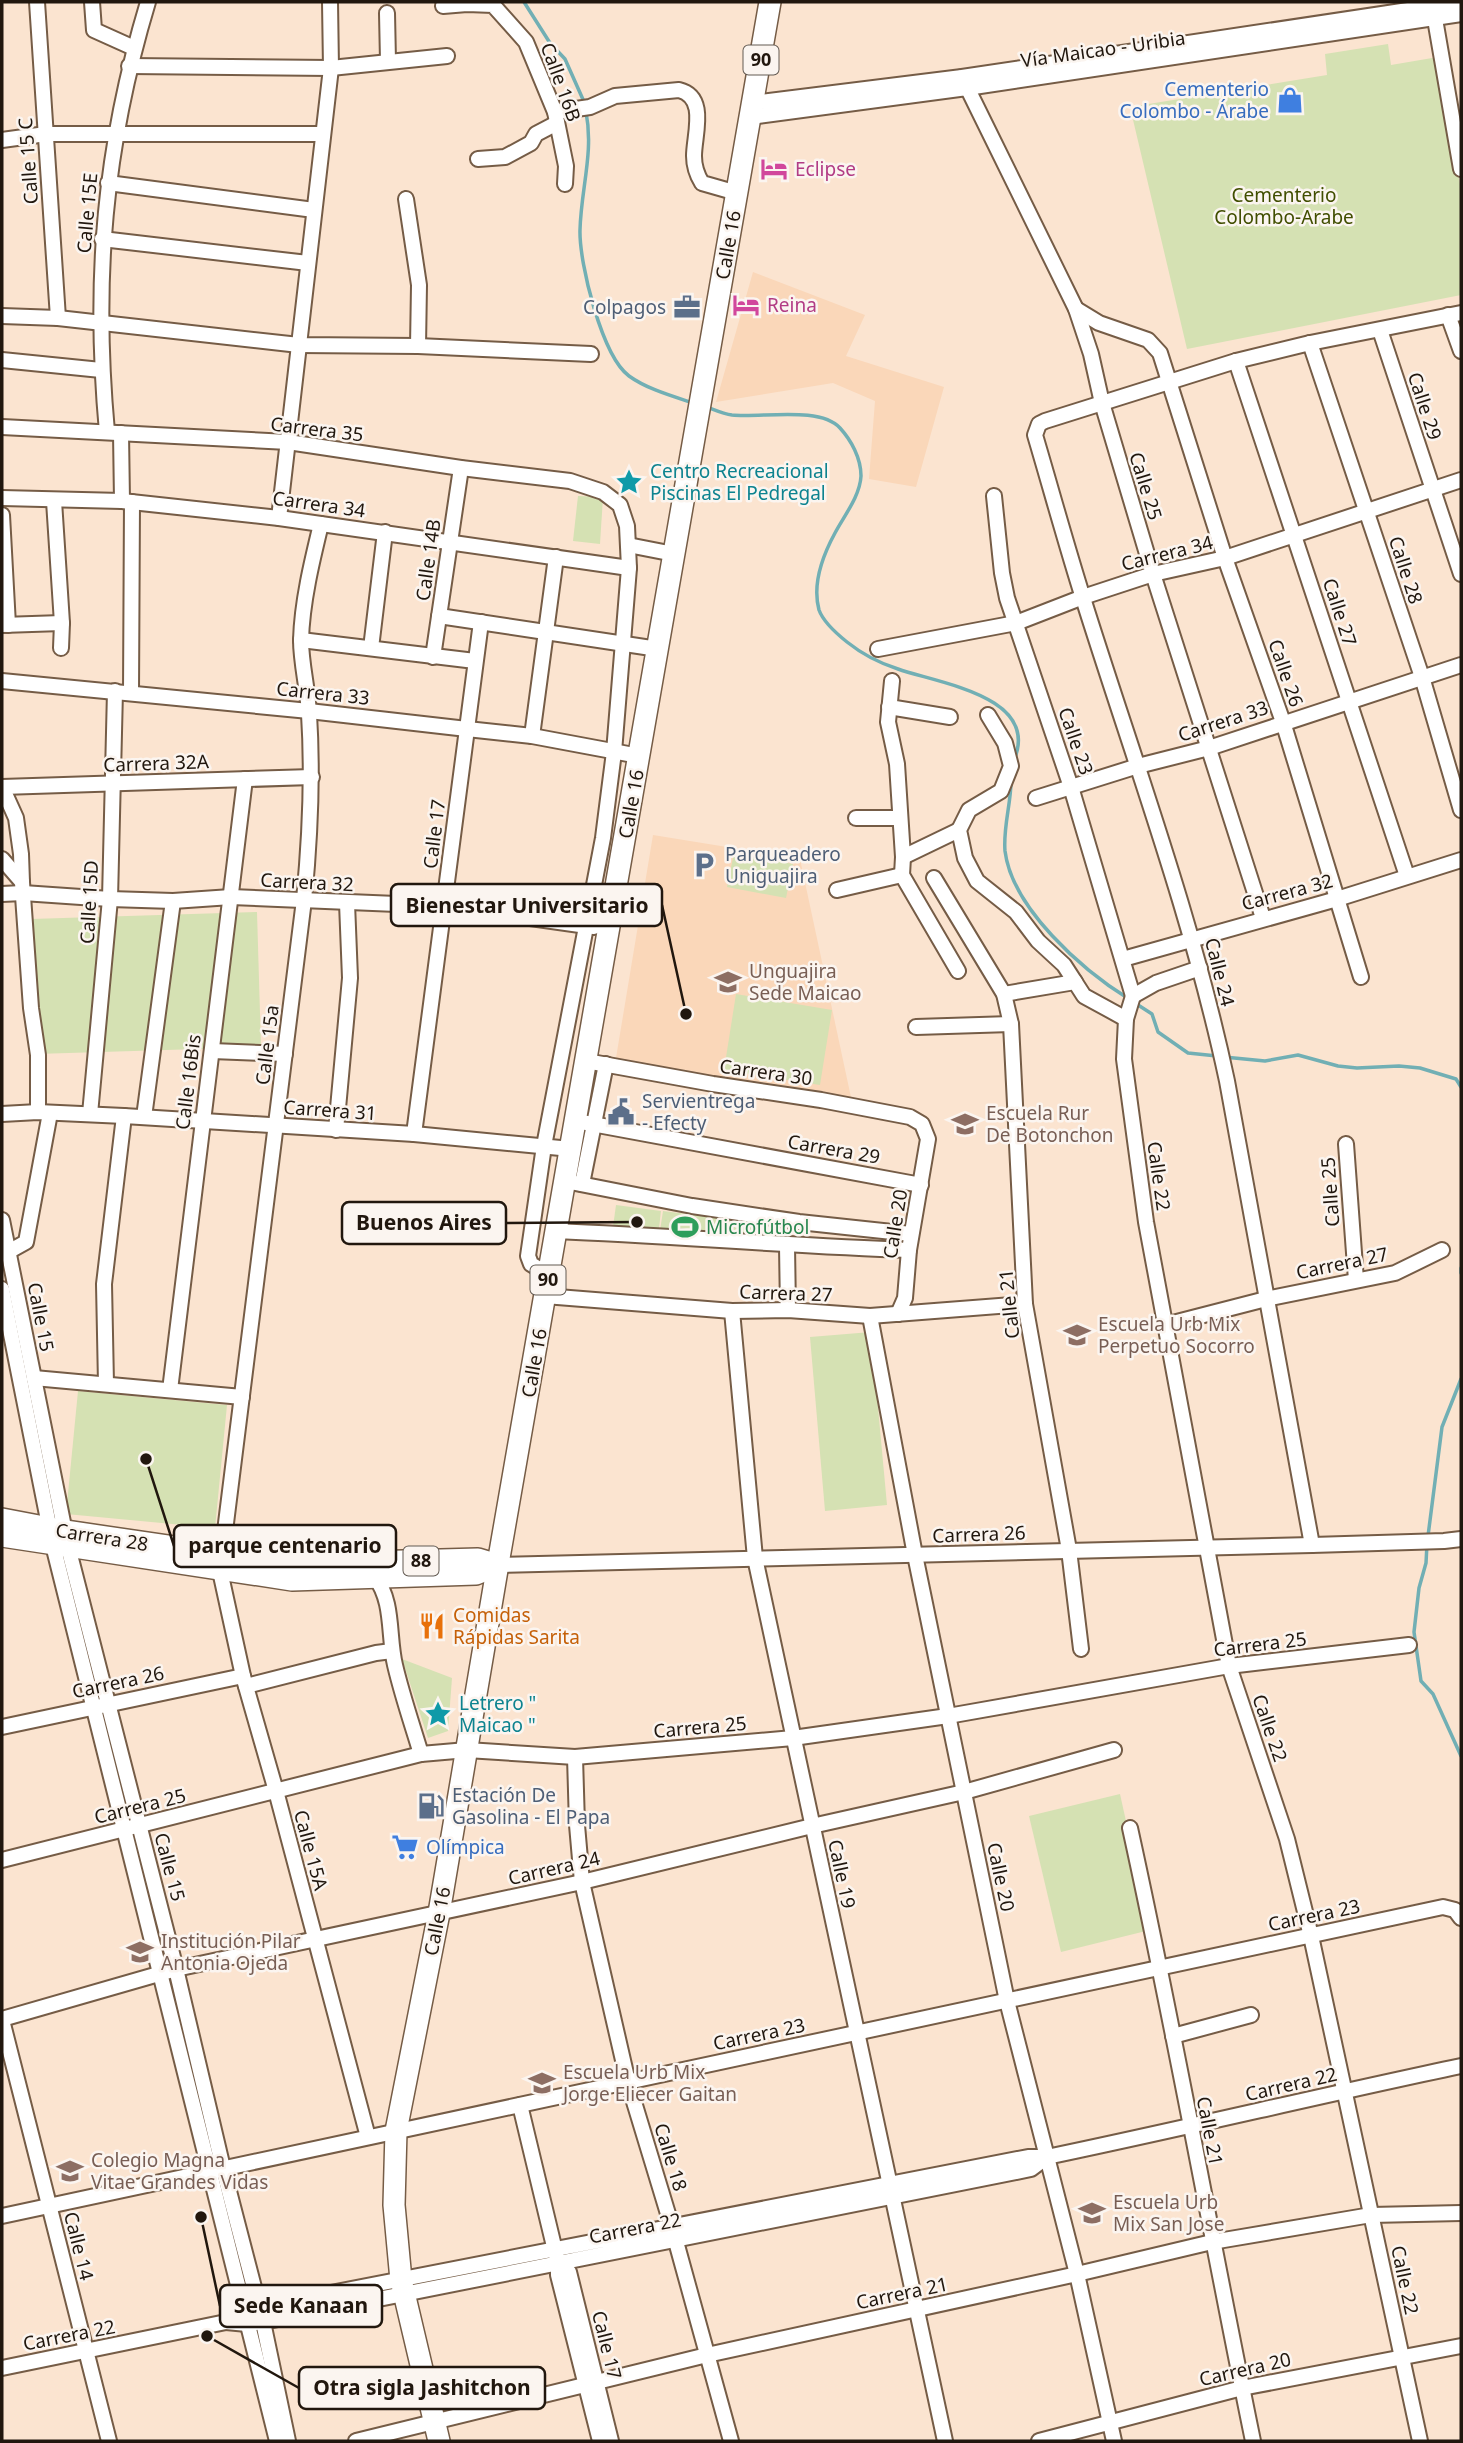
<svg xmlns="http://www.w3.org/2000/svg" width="1463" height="2443" font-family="'Noto Sans',sans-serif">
  <rect width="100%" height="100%" fill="#fbe4d0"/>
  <g fill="#fad7b9">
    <path d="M753,272l112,43 -19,41 98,31 -28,100 -47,-8 6,-78 -42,-18 -117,19z"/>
    <path d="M653,835l147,24 52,243 -237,-38z"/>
  </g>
  <g fill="#d5e1b3">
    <path d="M1388,44l3,21 47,-8 23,133v105l-274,54 -57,-242 197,-32 -2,-21z"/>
    <path d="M578,496l25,1 -3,47 -27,-3z"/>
    <path d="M734,853l59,11 -7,34 -59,-11z"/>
    <path d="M257,912l4,135 -225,7 -5,-135z"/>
    <path d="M736,994l96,16 -12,75 -96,-15z"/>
    <path d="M616,1205l45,6 -3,26 -46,-3z"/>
    <path d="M663,1211l47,6 52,3 1,18 -104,-1z"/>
    <path d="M871,1332l16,173 -62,6 -15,-174z"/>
    <path d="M78,1391l149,14 -12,123 -149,-14z"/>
    <path d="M402,1659l50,19 -4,53 -20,7z"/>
    <path d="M1120,1794l30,136 -89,22 -32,-136z"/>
  </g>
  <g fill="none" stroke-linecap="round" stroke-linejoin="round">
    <g stroke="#71afb4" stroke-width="3.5">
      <path d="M524,2l26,41 15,16 20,45"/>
      <path d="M586,112c8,40 -5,77 -6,118 -1,33 22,126 49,146 18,13 43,20 64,27"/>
      <path d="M707,407c8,3 17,7 25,8 30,3 88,-9 108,13 11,12 21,30 21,48 -1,20 -17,40 -26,57 -12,22 -23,51 -16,77 4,11 18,24 28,32 15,12 32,21 51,27 39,14 143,27 116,91"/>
      <path d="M1011,781c0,23 -8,46 -6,70 7,57 77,119 124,148"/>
      <path d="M1135,1003l17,11 6,18 30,21 29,3"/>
      <path d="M1224,1057l41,4 33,-6 40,11 19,2 42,-2 21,2 36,11 5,8"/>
      <path d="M1461,1268v5"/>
      <path d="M1428,1536l14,-109 19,-48"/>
      <path d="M1427,1544l-1,19 -7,25 -5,44 7,49 12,13 28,62"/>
    </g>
    <g stroke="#755c46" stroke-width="18">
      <g id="minor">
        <path d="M37,2l21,316"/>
        <path d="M92,2l2,28 40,18"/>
        <path d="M443,6l24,-2 26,1 33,37 29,70 11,54 -1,18"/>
        <path d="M387,13l1,48"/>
        <path d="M1435,19l26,150"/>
        <path d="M129,66l202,2 116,-12"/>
        <path d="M962,77l114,232 15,45 11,49 51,171 110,344"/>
        <path d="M753,103l209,-26 499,-75"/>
        <path d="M555,112l35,-5 25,-11 64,-6c29,7 15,45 15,66 0,10 3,19 8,27l35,10"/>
        <path d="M750,117l217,-29 494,-74"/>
        <path d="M2,140l44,-6h277"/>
        <path d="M478,159l27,-2 26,-14 5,-9 21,-11"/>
        <path d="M108,183l206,27"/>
        <path d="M406,199l13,86 -1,61"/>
        <path d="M102,239l206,24"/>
        <path d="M1076,309l23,14 49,17 12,13 65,205 58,164 78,255"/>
        <path d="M1448,315l13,36"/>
        <path d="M2,316l56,2 241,27 119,1 173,8"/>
        <path d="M1380,330l81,244"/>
        <path d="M1310,343l112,334 39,133"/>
        <path d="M2,360l99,10"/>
        <path d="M1236,361l171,515"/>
        <path d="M2,427l286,15 173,26 109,13 33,11 17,13 7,21 2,42 -15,184 -11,86 -59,308 -16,110 3,8 18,11"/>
        <path d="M107,432c-14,-152 -3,-284 41,-430"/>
        <path d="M121,433l1,68"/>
        <path d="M994,496l8,77 5,25 64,189 62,209"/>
        <path d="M2,498l120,3 157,17 350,50"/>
        <path d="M54,501l8,122 -1,25"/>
        <path d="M2,515l6,110"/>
        <path d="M279,518l52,-450 -1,-66"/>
        <path d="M321,524c-9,37 -19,78 -20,116 0,24 7,49 8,74 4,62 1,124 -5,186l-84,671 23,105 33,115 92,346"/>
        <path d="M628,545l46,9"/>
        <path d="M439,616l219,33"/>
        <path d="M2,625l60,-2"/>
        <path d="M301,640l174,21"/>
        <path d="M371,648l14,-116"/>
        <path d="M878,649l138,-26 67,-26 70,-23 72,-16 236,-78"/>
        <path d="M433,657l28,-189"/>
        <path d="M2,681l307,30 158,18 65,7 107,20"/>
        <path d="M892,681l-4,41 9,42 6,93 -1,18 56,96"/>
        <path d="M131,693l1,-191"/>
        <path d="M889,707l61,10"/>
        <path d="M988,715l17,28 6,23 -10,25 -32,19 -10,20 6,28 12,23 39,31 22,29 26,24 11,17"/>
        <path d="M532,736l24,-179"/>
        <path d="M2,787l310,-10"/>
        <path d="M2,787l14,31 5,36 1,28"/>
        <path d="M1036,798l102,-32 71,-18 252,-83"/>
        <path d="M856,818h44"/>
        <path d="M903,857l56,-27"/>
        <path d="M2,859l20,23 9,126 7,47v57"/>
        <path d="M934,878l70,116 7,30 14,280 44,246 12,99"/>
        <path d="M837,890l65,-15"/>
        <path d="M2,894l21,-1 87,6 63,2 58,-4 213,9 150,21"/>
        <path d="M1123,959l214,-60 124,-39"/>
        <path d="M1004,994l71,-12 9,14 42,23"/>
        <path d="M1133,996l-7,23 -2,40 22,163 83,444 58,173 24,97 109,505"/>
        <path d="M1133,996l23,-13 44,-15"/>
        <path d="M916,1027l95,-3"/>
        <path d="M212,1051l73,3"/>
        <path d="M586,1061l127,23 108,16 89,17 12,7 6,15 -19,111 -4,48 -7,16"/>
        <path d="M2,1114l36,-2 86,4 290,18 157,15"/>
        <path d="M90,1114l20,-215 5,-208"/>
        <path d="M144,1117l29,-216"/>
        <path d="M576,1121l345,64"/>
        <path d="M336,1130l14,-152 -3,-75"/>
        <path d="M414,1134l67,-512"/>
        <path d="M1346,1144l10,136"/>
        <path d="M565,1181l127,25 107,16 112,12"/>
        <path d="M582,1184l24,-120"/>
        <path d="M2,1220l66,327 108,422 47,199 40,154 25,119"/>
        <path d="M557,1231c117,5 234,15 352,19"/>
        <path d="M787,1246l1,64"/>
        <path d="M8,1252l18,-10 24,-129"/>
        <path d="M2,1289l51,256 224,896"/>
        <path d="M545,1296l187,15 56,-1 82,6 155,-12"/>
        <path d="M732,1311l23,247 190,883"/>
        <path d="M870,1316l45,239 92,446 70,273 37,167"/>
        <path d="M1165,1325l101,-26 129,-26 47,-23"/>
        <path d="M34,1378l208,19"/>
        <path d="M106,1384l-2,-100 20,-168"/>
        <path d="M170,1390l75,-611"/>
        <path d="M1312,1545l-85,-464c-35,-165 -94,-323 -144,-483 -17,-54 -32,-109 -48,-163l4,-11 6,-3 191,-60 74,-18 151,-30"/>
        <path d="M498,1565l814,-20 132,-4 17,-2"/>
        <path d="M375,1577c19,25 13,59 20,88 7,30 17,59 26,89"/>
        <path d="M246,1686l130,-33 16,-2"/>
        <path d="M2,1727l241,-51"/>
        <path d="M575,1757l2,68 5,57 46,200 44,145 59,214"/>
        <path d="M1130,1828c45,204 81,409 123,613"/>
        <path d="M2,1860l419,-106 46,-4 108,7 218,-19 155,-22 281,-50 180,-21"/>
        <path d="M2,2019l174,-50 406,-87 230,-56 152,-34 150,-42"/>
        <path d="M2,2020l107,421"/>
        <path d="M1173,2036l78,-21"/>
        <path d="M520,2105l38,158v12l42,166"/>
        <path d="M1047,2157l-16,12 -768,153 -16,2 -21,-2 18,-12 784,-153h19c139,-29 276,-62 414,-91"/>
        <path d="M2,2216l1441,-309 12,3 6,8"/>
        <path d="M558,2263l11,9 42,169"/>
        <path d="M2,2368l224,-46"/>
        <path d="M356,2441l351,-86 370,-81 135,-32 159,-27 90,-2"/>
        <path d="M1039,2441l203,-53 219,-42"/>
      </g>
    </g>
    <g stroke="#755c46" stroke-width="24">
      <g id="highway">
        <path d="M2,1519l63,12 227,33 186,-5 20,6"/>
        <path d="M2,1536l290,44 184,-6 22,-9"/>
        <path d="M439,2441l-38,-161 -7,-75 2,-74 43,-218 60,-355 271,-1556"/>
      </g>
    </g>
    <use href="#minor" stroke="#fff" stroke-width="14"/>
    <use href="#highway" stroke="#fff" stroke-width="21"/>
  </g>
  <defs>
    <g id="shop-bare" transform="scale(2.1)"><path d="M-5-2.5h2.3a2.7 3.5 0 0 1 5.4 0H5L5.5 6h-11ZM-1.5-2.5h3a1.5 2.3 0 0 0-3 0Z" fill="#3f7fe0" stroke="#fbf5f0" stroke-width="2.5" paint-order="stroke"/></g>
    <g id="hotel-bare" transform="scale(2.1)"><path d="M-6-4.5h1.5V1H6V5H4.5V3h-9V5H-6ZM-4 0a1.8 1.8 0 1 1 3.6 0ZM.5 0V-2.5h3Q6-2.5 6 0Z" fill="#d1479c" stroke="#fbf5f0" stroke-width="2.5" paint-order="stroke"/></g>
    <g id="office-bare" transform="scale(2.1)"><path d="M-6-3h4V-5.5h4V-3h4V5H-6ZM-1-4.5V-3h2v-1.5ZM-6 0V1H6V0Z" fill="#5c6f8a" stroke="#fbf5f0" stroke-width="2.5" paint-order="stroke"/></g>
    <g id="sight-bare" transform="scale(2.1)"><path d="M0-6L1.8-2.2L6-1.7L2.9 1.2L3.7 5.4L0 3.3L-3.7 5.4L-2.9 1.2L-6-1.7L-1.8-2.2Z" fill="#0f9aa8" stroke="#fbf5f0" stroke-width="2.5" paint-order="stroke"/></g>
    <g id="parking-bare" transform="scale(2.1)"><path d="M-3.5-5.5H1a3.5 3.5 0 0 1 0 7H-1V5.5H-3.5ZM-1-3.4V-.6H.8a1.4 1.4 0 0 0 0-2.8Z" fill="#5c6f8a" stroke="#fbf5f0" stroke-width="2.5" paint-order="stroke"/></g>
    <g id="university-bare" transform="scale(2.1)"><path d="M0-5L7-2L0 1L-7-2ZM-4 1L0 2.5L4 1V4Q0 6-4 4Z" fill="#8d6e63" stroke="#fbf5f0" stroke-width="2.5" paint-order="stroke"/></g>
    <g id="civic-bare" transform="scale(2.1)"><path d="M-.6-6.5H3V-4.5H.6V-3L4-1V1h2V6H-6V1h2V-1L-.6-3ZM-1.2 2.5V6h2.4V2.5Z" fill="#5c6f8a" stroke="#fbf5f0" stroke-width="2.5" paint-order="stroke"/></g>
    <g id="school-bare" transform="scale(2.1)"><path d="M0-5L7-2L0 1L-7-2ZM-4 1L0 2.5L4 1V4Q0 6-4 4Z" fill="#8d6e63" stroke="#fbf5f0" stroke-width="2.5" paint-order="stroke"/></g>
    <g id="stadium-bare" transform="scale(2.1)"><path d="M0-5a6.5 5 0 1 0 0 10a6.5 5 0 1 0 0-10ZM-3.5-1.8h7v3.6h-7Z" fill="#2e9e5b" stroke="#fbf5f0" stroke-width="2.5" paint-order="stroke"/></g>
    <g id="restaurant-bare" transform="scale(2.1)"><path d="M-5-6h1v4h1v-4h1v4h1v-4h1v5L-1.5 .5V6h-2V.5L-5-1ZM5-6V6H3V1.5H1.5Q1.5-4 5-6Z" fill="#e8710a" stroke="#fbf5f0" stroke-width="2.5" paint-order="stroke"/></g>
    <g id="fuel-bare" transform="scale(2.1)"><path d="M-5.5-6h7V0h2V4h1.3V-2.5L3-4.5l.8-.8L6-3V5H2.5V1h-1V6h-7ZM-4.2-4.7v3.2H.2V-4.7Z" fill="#5c6f8a" stroke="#fbf5f0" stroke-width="2.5" paint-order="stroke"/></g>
    <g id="supermarket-bare" transform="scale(2.1)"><path d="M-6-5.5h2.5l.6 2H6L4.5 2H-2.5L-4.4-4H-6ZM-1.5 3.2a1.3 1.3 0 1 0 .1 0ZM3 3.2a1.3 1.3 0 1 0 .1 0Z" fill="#3f7fe0" stroke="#fbf5f0" stroke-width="2.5" paint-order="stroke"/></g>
  </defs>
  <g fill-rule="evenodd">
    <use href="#shop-bare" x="1290" y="100"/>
    <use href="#hotel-bare" x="774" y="169"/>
    <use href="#hotel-bare" x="746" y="305"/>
    <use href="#office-bare" x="687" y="307"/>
    <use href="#sight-bare" x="629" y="482"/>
    <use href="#parking-bare" x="704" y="865"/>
    <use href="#university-bare" x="728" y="982"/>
    <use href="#civic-bare" x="621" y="1112"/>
    <use href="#school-bare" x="965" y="1124"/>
    <use href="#stadium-bare" x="685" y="1227"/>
    <use href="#school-bare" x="1077" y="1335"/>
    <use href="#restaurant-bare" x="432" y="1626"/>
    <use href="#sight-bare" x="438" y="1714"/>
    <use href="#fuel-bare" x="431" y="1806"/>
    <use href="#supermarket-bare" x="405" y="1847"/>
    <use href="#school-bare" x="140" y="1952"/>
    <use href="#school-bare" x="542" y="2083"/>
    <use href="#school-bare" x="70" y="2171"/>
    <use href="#school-bare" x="1092" y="2213"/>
  </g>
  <g text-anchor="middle" stroke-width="5" stroke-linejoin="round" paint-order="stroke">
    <g fill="#fbf5f0" stroke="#625a52" stroke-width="2">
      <rect x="743.5" y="45.5" width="35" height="29" rx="5"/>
      <rect x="530.5" y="1265.5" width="35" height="29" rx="5"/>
      <rect x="403.5" y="1546.5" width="35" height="29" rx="5"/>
    </g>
    <g font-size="18" font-weight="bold" fill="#21170e">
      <text x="761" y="66">90</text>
      <text x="548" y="1286">90</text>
      <text x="421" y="1567">88</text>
    </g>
    <g font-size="19" fill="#21170e" stroke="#fbf5f0">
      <text transform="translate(1103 49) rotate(-8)" y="7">Vía Maicao - Uribia</text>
      <text transform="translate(561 82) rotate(70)" y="7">Calle 16B</text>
      <text transform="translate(28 161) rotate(-94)" y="7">Calle 15 C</text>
      <text transform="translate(87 213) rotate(-85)" y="7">Calle 15E</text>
      <text transform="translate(728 245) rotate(-80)" y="7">Calle 16</text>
      <text transform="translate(1425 406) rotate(72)" y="7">Calle 29</text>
      <text transform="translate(317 429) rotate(7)" y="7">Carrera 35</text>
      <text transform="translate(1146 486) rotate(73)" y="7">Calle 25</text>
      <text transform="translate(319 504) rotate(8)" y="7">Carrera 34</text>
      <text transform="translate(1167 553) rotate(-14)" y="7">Carrera 34</text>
      <text transform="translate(428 560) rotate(-82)" y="7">Calle 14B</text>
      <text transform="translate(1406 570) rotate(72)" y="7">Calle 28</text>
      <text transform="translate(1340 612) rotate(72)" y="7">Calle 27</text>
      <text transform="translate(1286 673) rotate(71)" y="7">Calle 26</text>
      <text transform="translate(323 693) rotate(6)" y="7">Carrera 33</text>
      <text transform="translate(1223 721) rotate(-18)" y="7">Carrera 33</text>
      <text transform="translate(1076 741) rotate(71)" y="7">Calle 23</text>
      <text transform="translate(156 763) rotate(-2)" y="7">Carrera 32A</text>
      <text transform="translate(631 804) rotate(-80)" y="7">Calle 16</text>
      <text transform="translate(434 834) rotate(-83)" y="7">Calle 17</text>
      <text transform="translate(307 882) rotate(3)" y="7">Carrera 32</text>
      <text transform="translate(1287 892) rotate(-15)" y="7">Carrera 32</text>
      <text transform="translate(89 902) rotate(-87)" y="7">Calle 15D</text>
      <text transform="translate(1220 972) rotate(76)" y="7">Calle 24</text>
      <text transform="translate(267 1045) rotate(-83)" y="7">Calle 15a</text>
      <text transform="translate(766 1072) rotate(8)" y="7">Carrera 30</text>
      <text transform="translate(188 1082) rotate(-83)" y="7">Calle 16Bis</text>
      <text transform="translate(330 1110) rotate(4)" y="7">Carrera 31</text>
      <text transform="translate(834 1149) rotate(10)" y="7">Carrera 29</text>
      <text transform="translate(1159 1176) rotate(82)" y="7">Calle 22</text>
      <text transform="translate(1330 1192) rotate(-94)" y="7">Calle 25</text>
      <text transform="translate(895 1224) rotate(-81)" y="7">Calle 20</text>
      <text transform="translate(1342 1263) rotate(-12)" y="7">Carrera 27</text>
      <text transform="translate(786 1293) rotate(2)" y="7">Carrera 27</text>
      <text transform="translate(1009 1304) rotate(-96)" y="7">Calle 21</text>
      <text transform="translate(41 1317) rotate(79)" y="7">Calle 15</text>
      <text transform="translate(534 1363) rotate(-80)" y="7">Calle 16</text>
      <text transform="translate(979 1534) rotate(-2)" y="7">Carrera 26</text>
      <text transform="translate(102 1537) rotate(9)" y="7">Carrera 28</text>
      <text transform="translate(1260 1644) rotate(-7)" y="7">Carrera 25</text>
      <text transform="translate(118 1682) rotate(-12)" y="7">Carrera 26</text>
      <text transform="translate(700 1727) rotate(-5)" y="7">Carrera 25</text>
      <text transform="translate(1270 1728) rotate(71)" y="7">Calle 22</text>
      <text transform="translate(140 1806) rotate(-14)" y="7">Carrera 25</text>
      <text transform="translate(311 1850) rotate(75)" y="7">Calle 15A</text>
      <text transform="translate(170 1867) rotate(75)" y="7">Calle 15</text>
      <text transform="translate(554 1868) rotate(-13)" y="7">Carrera 24</text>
      <text transform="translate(842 1874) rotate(78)" y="7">Calle 19</text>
      <text transform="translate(1001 1877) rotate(78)" y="7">Calle 20</text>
      <text transform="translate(1314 1915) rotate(-12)" y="7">Carrera 23</text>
      <text transform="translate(437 1921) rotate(-79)" y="7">Calle 16</text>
      <text transform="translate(759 2034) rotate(-12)" y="7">Carrera 23</text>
      <text transform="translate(1291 2084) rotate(-13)" y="7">Carrera 22</text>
      <text transform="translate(1210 2131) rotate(79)" y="7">Calle 21</text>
      <text transform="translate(671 2157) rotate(73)" y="7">Calle 18</text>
      <text transform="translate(635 2228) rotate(-11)" y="7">Carrera 22</text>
      <text transform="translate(79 2246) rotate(76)" y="7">Calle 14</text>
      <text transform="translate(1405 2280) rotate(78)" y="7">Calle 22</text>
      <text transform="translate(902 2293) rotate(-12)" y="7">Carrera 21</text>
      <text transform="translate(69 2335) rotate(-11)" y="7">Carrera 22</text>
      <text transform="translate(607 2345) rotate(76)" y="7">Calle 17</text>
      <text transform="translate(1245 2369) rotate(-13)" y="7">Carrera 20</text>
    </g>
    <g font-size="19" fill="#366cbe" stroke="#fbf5f0" text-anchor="end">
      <text x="1269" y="96">Cementerio<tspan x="1269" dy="22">Colombo - Árabe</tspan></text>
      <text x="426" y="1854" text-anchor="start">Olímpica</text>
    </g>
    <g font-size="19" fill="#b23c85" stroke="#fbf5f0" text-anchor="start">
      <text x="795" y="176">Eclipse</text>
      <text x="767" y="312">Reina</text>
    </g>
    <g font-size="19" fill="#414e00" stroke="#fbf5f0">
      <text x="1284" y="202">Cementerio<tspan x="1284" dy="22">Colombo-Arabe</tspan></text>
    </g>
    <g font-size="19" fill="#4e5e75" stroke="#fbf5f0" text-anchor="start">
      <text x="666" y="314" text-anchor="end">Colpagos</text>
      <text x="725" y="861">Parqueadero<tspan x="725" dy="22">Uniguajira</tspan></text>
      <text x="642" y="1108">Servientrega<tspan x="642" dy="22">- Efecty</tspan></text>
      <text x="452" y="1802">Estación De<tspan x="452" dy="22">Gasolina - El Papa</tspan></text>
    </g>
    <g font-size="19" fill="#0d838f" stroke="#fbf5f0" text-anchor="start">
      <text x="650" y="478">Centro Recreacional<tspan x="650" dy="22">Piscinas El Pedregal</tspan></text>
      <text x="459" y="1710">Letrero "<tspan x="459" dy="22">Maicao "</tspan></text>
    </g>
    <g font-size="19" fill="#785e54" stroke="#fbf5f0" text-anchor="start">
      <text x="749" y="978">Unguajira<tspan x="749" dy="22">Sede Maicao</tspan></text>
      <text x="986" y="1120">Escuela Rur<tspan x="986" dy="22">De Botonchon</tspan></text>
      <text x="1098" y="1331">Escuela Urb Mix<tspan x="1098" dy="22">Perpetuo Socorro</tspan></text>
      <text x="161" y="1948">Institución Pilar<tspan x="161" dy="22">Antonia Ojeda</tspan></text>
      <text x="563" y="2079">Escuela Urb Mix<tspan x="563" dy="22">Jorge Eliecer Gaitan</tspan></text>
      <text x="91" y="2167">Colegio Magna<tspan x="91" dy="22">Vitae Grandes Vidas</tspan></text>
      <text x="1113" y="2209">Escuela Urb<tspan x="1113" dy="22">Mix San Jose</tspan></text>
    </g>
    <g font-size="19" fill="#27864d" stroke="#fbf5f0" text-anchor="start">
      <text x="706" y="1234">Microfútbol</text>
    </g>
    <g font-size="19" fill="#c56008" stroke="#fbf5f0" text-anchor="start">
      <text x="453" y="1622">Comidas<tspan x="453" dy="22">Rápidas Sarita</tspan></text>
    </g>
  </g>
  <path fill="none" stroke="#21170e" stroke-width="2.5" d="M686 1014L662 905M637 1222L506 1223M146 1459L174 1546M201 2217L220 2306M207 2336L299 2388"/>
  <g fill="#21170e" stroke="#fbf5f0" stroke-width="2.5">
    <circle cx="686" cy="1014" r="7"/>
    <circle cx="637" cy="1222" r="7"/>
    <circle cx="146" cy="1459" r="7"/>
    <circle cx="201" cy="2217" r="7"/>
    <circle cx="207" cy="2336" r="7"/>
  </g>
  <g fill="#fbf5f0" stroke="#21170e" stroke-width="2.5">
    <rect x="391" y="884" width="271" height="42" rx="7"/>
    <rect x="342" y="1202" width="164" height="42" rx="7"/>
    <rect x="174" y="1525" width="222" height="42" rx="7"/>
    <rect x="220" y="2285" width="162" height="42" rx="7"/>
    <rect x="299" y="2367" width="246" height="42" rx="7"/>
  </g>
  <g font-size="21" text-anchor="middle" font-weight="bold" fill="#21170e">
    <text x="527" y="913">Bienestar Universitario</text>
    <text x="424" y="1230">Buenos Aires</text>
    <text x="285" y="1553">parque centenario</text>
    <text x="301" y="2313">Sede Kanaan</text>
    <text x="422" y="2395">Otra sigla Jashitchon</text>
  </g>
  <rect width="1463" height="2443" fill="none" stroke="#21170e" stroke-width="7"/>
</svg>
